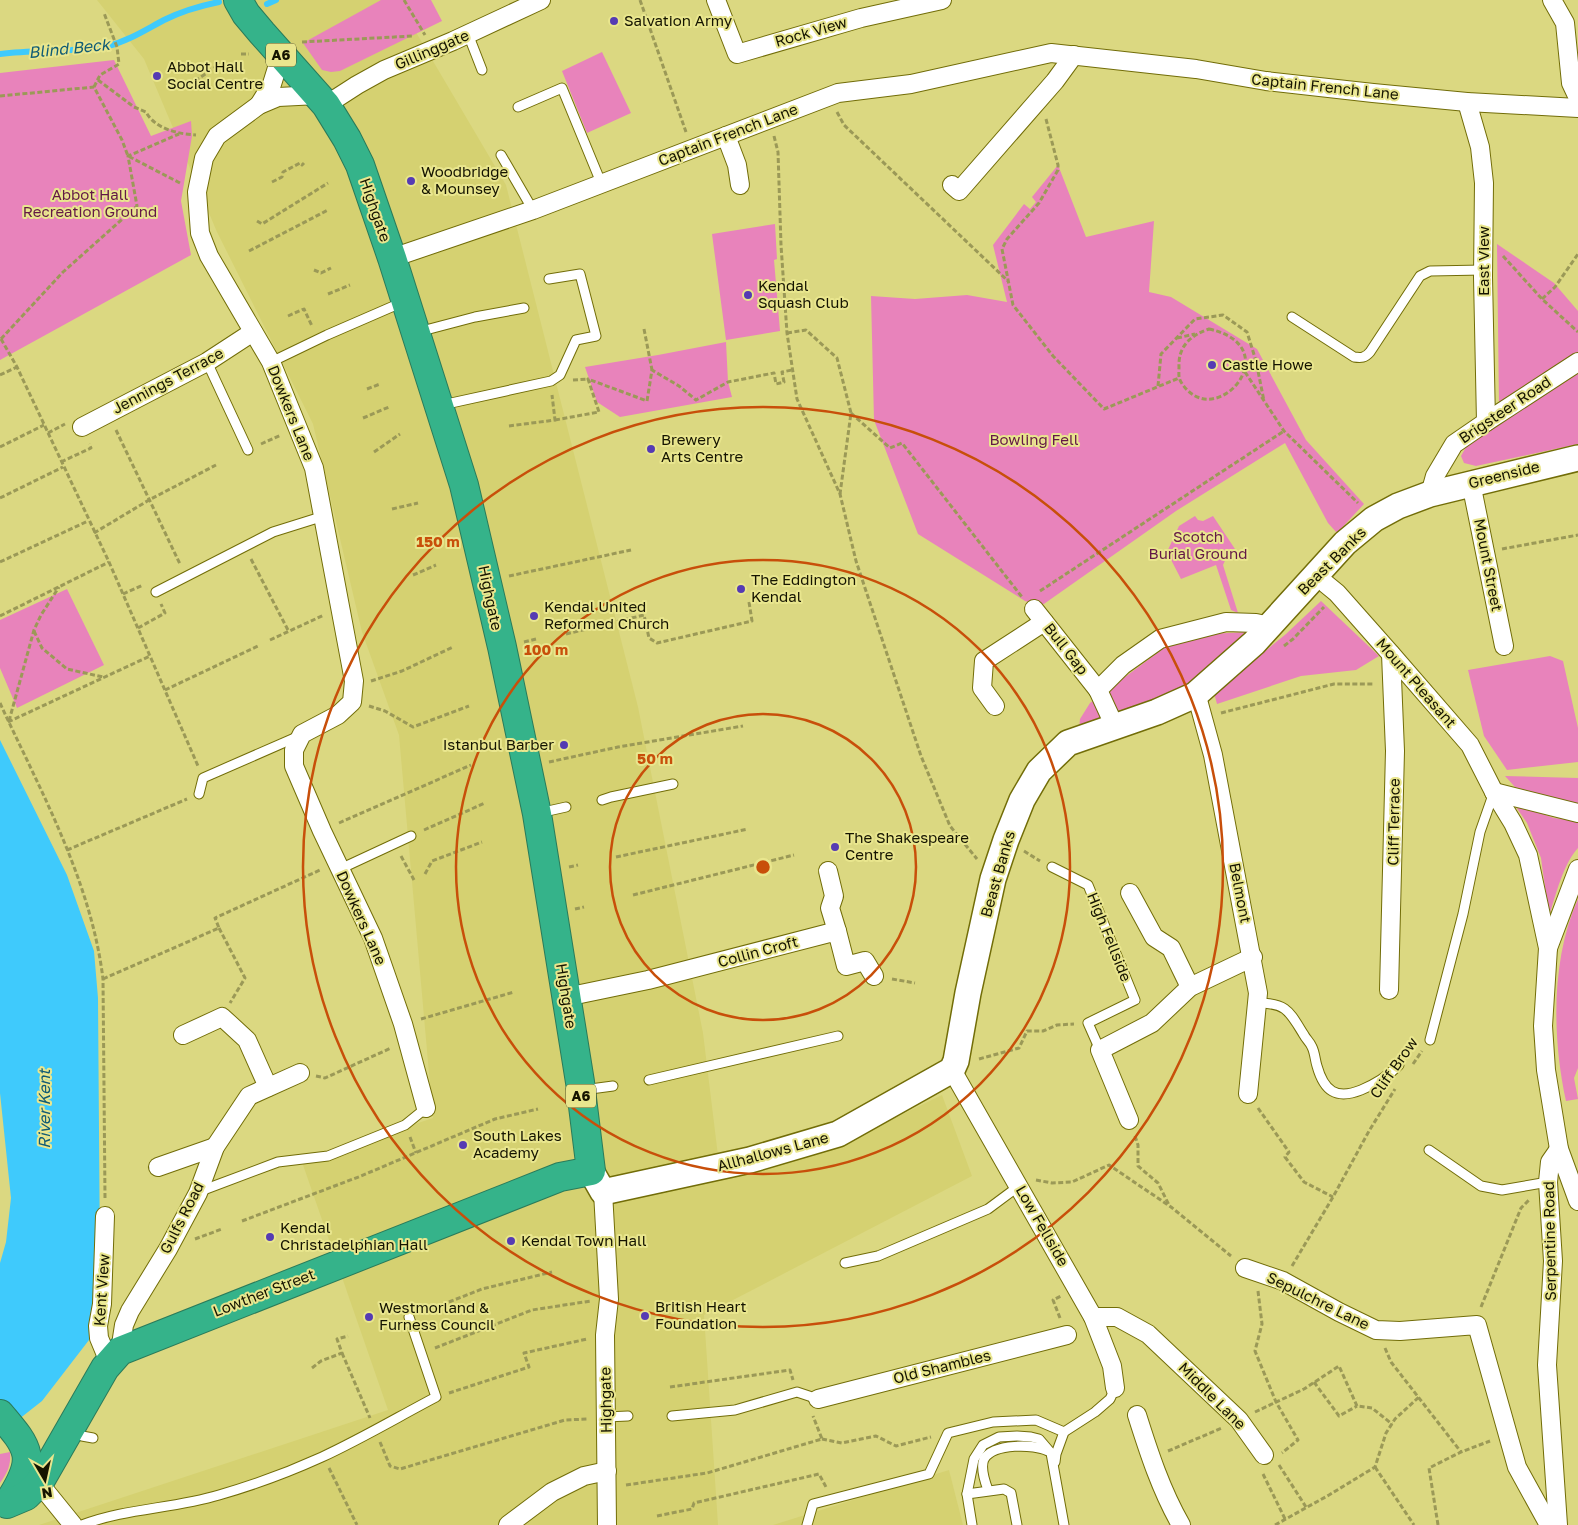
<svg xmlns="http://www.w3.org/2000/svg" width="1578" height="1525" font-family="'Golos Text',sans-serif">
  <rect width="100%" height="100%" fill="#dbd881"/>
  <g fill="#d5d171">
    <path d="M97,0h300l109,185 132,522 65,326 17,139 126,-30 96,-47 30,81 -268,139 14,210h-679l349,-115 -86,-248 131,-44 -34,-383 -37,-103 -49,-208 -96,-192 -73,-173z"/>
    <path d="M949,1470l14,55h-190z"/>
  </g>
  <g fill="#e883bb">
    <path d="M381,0h50l11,21 -102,50 -9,1 -9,-2 -19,-27z"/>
    <path d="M602,52l29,61 -44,20 -25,-62z"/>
    <path d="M114,60l37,76 40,-15 1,15 -11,65 10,54 -191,105v-287z"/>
    <path d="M1058,165l28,72 68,-16 -5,71 22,5 86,52 49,91 58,64 -27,29 -9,-10 -43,-80 -109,68 -135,95 -16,-5 -107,-67 -44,-114 -3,-124 44,3 52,-4 40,7 -14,-57 31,-41 6,5 6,-7 -4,-5z"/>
    <path d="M775,224l2,35 -3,1 6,71 -54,9 -14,-106z"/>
    <path d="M1497,244l57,39 24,28v41l-79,53z"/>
    <path d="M726,342l2,40 4,15 -112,20 -23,-15 -12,-35 73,-12z"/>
    <path d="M1578,367v77l-102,22 -12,-3 -3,-7 9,-16z"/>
    <path d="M1195,516l3,4 5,1 10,-5 22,33 -7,5 -5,11 15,48 -7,-3 -15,-45 -35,14 -14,-27 12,-26z"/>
    <path d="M67,589l37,76 -87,43 -17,-40v-48z"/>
    <path d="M1321,601l58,55 -23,14 -55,6 -84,28 -3,-11 72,-59z"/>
    <path d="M1249,632c-16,15 -32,31 -49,44 -34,27 -81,38 -121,53l1,-10 10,-16 74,-55 43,-14z"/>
    <path d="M1550,656l13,5 15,67v34l-71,8 -23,-34 -16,-66z"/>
    <path d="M1505,776l73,2v27l-63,-18z"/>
    <path d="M1514,804l40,14 24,3v27c-15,16 -22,47 -29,68l-8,-58 -14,-35z"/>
    <path d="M1578,899v169l-4,10 4,21 -12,2c-14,-64 -15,-142 12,-202z"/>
    <path d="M10,1452c1,13 -2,20 -10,31v-29z"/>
  </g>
  <path fill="#3fcafc" d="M0,740l67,135 27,76 4,47 2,264 -3,43 -8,35 -47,61 -42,33v-171l6,-21 5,-44 -11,-105z"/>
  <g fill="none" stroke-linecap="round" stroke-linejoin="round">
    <g stroke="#3fcafc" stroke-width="6">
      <path d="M267,4l9,-4"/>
      <path d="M0,54c36,-5 72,-1 108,-8 20,-5 37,-16 56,-26 18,-9 35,-14 55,-18"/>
    </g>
    <g stroke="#726d08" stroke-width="11">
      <g id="lane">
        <path d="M468,34l14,36"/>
        <path d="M518,107l44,-19 40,97"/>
        <path d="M501,155l32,55"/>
        <path d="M1292,317l62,40c7,1 11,1 16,-5l50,-76 10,-5 53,-1"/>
        <path d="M418,332l57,-15 49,-9"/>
        <path d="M207,362l41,88"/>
        <path d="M271,362l56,-27 76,-33"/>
        <path d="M442,405l109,-24 9,-6 16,-35 20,-4 -16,-62 -31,5"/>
        <path d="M156,592l117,-60 51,-16"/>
        <path d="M199,794l4,-16 96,-42"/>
        <path d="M602,800l9,-3 62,-13"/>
        <path d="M539,813l27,-6"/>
        <path d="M1052,867l36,18 47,115 -47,23 12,27"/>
        <path d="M340,869l71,-33"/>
        <path d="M1257,1003c30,0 32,8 47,32 2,4 6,7 8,12 3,6 3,13 5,19 7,25 19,34 44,24 15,-6 27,-14 38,-25"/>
        <path d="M1430,1040l33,-126 17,-82 14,-40"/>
        <path d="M649,1080l189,-44"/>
        <path d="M583,1090l30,-4"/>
        <path d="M1429,1150l52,36 21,4 46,-8"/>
        <path d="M198,1192l80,-30 50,-6 77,-31 21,-17"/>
        <path d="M845,1263l33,-7 110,-47 31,-23"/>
        <path d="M672,1416l63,-6 62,-18 21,7"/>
        <path d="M606,1417l22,-1"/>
        <path d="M74,1430l8,6 11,2"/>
        <path d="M1055,1462l1,-8 8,-22 31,-20 15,-13 5,-11"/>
        <path d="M988,1490c-3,-8 -8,-22 -4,-31 10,-16 50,-15 64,-8"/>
        <path d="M967,1494l37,-5 7,4 6,32"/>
        <path d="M82,1525c44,-17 91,-16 137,-30 35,-10 70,-23 103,-38 39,-18 76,-40 114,-60l-27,-80"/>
        <path d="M807,1525l6,-21 116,-30 19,-41 45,-11 43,-2 28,12"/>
        <path d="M972,1525l-5,-31 7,-35 9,-14 16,-8 18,-1 14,1 8,2 12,14 13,72"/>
      </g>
    </g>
    <g stroke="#726d08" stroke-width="20">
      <g id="street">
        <path d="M716,0l21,54 124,-36 81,-18"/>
        <path d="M1552,0l13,23 6,60 7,15"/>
        <path d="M318,95l-40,2 -19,8 -42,31 -13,22 -7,34 3,41 9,23 62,106 43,106 40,213 -2,21 -14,13 -36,19 -8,16v16l28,65 51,107 30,86 23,84"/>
        <path d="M1467,102l13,45 4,36 -1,94 3,145"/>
        <path d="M259,105l13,-21 9,-29"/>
        <path d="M326,105l31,-20 27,-15 69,-29 88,-41"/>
        <path d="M726,136l11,29 3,20"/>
        <path d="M952,185l7,6 96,-110 19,-26"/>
        <path d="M392,258l141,-48 305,-117 73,-9 140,-31 145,16 70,12 107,12 94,9 111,6"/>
        <path d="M82,427l125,-65 46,-30"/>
        <path d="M1471,483l33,163"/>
        <path d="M1430,494l5,-18 19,-32 32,-22 92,-60"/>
        <path d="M1326,584l11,9 54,61 79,91 24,47 19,31 15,32 20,93 -5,78 3,44 13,79 19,52"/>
        <path d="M1034,609l64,81"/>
        <path d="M1195,695l4,9 14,51 45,238 -10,101"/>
        <path d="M995,706l-13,-18 2,-27 60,-39"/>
        <path d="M1115,727l-17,-37 25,-25 37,-26 66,-17 30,1 14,3"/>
        <path d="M1494,792l84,21"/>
        <path d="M828,871l6,25 -4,12 7,23"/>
        <path d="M1130,893l24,44 17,11 19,39"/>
        <path d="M1548,948l30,-79"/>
        <path d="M1389,990l6,-239 -4,-97"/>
        <path d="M566,997l82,-17 189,-49 9,35 19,-5 9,15"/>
        <path d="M183,1035l39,-18 25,23 21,47"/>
        <path d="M952,1070l141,247 19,49 3,22"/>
        <path d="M1129,1120l-29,-70 52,-27 38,-36 63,-30"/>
        <path d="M158,1167l57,-20"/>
        <path d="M603,1192l6,107 -4,36 2,190"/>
        <path d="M105,1216l-3,88 -4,22 1,12 10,24"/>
        <path d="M1245,1268l38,13 56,31 37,18 24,1 77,-6 40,142 32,58"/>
        <path d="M1093,1317h24l31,17 91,86 25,35"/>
        <path d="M120,1351l4,-26 6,-14 38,-62 30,-56 17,-46 34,-51 51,-23"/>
        <path d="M818,1399l249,-64"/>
        <path d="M1137,1415c12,38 24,75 44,110"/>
        <path d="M39,1483l34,42"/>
        <path d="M508,1525l44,-33 32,-16 23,-5"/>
        <path d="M1558,1525l-11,-160 6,-104 -5,-79 2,-20 9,-13"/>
      </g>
    </g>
    <g stroke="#726d08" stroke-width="28">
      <path id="secondary" d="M591,1171l12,21 147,-32 88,-26 114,-64 4,-9 12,-68 25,-114 13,-39 16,-40 17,-29 29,-28 89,-31 38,-17 59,-52 91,-100 29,-24 24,-13 32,-12 148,-36"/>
    </g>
    <g stroke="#2a7b5a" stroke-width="30">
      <g id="highway">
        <path d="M0,1414c30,35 37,44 10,86"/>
        <path d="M7,1504l19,-8 13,-13 66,-115 15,-17 440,-174 31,-6 -11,-89 -43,-268 -35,-167 -38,-162 -72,-227 -32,-93 -13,-26 -21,-34 -64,-72 -16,-19 -8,-14"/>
      </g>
    </g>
    <g stroke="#9b9957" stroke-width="3" stroke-dasharray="5 2.5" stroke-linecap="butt">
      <path d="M404,0l21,35"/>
      <path d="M640,0l46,132"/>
      <path d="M302,42l111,-6"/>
      <path d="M241,54h8"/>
      <path d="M98,80l36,27 12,5c9,17 32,22 50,23"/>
      <path d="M195,81l25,-17"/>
      <path d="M94,87l6,-12 19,-11 -2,-17 -13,-34"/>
      <path d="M0,96l94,-9 28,53 6,16 52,27"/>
      <path d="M837,112l7,13 164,156"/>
      <path d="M1046,119l12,46v5l-19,33 -32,36 -5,10 11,56 40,51 51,53 75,-31"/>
      <path d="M774,136l4,16 3,93 6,88 10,66 43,95 16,67 65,195 29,70 27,33"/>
      <path d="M272,182l10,-5 1,-5 17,-9 2,2 2,-2"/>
      <path d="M257,221l5,3 66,-41"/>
      <path d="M249,251l79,-41"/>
      <path d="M1503,256l39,43 36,33"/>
      <path d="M314,270l7,3 10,-5"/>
      <path d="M328,294l22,-9"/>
      <path d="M1542,299l13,-12 23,-33"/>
      <path d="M288,316l16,-7 8,17"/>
      <path d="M644,329l8,41"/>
      <path d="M1209,329c82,18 5,107 -28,53 -3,-5 -2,-10 -2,-15 -1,-21 12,-32 30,-38z"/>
      <path d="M787,333l19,-3 31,28 14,55 -11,81"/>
      <path d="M1177,338l18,-4"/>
      <path d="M1,339l16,28 92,195 89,204"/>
      <path d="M1,339l62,-67 74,-66 -9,-50 51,-22"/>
      <path d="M1245,372l39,59 74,72"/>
      <path d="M0,375l17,-8"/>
      <path d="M573,380l15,-1"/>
      <path d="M1158,386l3,-32 34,-35 28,-4 24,17 9,29 8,40"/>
      <path d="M367,389l13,-5"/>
      <path d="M851,413l39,35 12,-5 120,154"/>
      <path d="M363,418l26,-11"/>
      <path d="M555,420l44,-8 -11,-33 59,22 5,-31 27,16 17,14 32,-18 46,-9 2,11 8,-2 -2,-10 10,-2"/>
      <path d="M509,426l46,-6 -3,-25"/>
      <path d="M116,430l64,134"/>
      <path d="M48,433l17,-9"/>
      <path d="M261,444l20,-9"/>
      <path d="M0,447l44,-22"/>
      <path d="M374,452l26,-18"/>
      <path d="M61,462l30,-14 -2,-4"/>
      <path d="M0,498l63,-31"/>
      <path d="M392,509l26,-6"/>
      <path d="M94,533l55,-33 67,-35"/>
      <path d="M1502,549l76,-14"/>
      <path d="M251,559l38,73"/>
      <path d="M0,562l88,-41"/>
      <path d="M413,575l23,-10"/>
      <path d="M509,576l122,-26"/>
      <path d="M1040,591l244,-160"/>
      <path d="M123,594l20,-9"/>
      <path d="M0,616l109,-54"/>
      <path d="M138,628l27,-15 -4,-9"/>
      <path d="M34,631l8,17 25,21 36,8"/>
      <path d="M566,634l78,-19 5,23 8,5 95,-22 -3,-19"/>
      <path d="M270,640l54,-25"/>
      <path d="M524,642l12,-3"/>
      <path d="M1284,646l9,-7 31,-32"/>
      <path d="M371,681l31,-10 51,-24"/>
      <path d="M165,690l93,-44"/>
      <path d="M0,703c41,89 91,178 103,276l2,219"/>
      <path d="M369,706l16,5 28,16 56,-21"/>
      <path d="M1221,713l113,-29h39"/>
      <path d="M9,721l25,-91 7,-15 18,-28"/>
      <path d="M8,722l142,-66"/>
      <path d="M549,762l69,-15 125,-21"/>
      <path d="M339,823l132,-58"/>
      <path d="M424,830l61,-27"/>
      <path d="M67,850l120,-51"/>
      <path d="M1024,851l16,10"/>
      <path d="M401,856l13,24"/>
      <path d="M616,857l132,-28"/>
      <path d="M569,867l9,-2"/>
      <path d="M425,874l7,-13 50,-19"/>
      <path d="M633,895l161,-40"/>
      <path d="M575,909l9,-2"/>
      <path d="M219,928l26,50 -15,25"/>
      <path d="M103,979l116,-51 -4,-10 105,-48"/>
      <path d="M892,979l23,4"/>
      <path d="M421,1019l93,-27"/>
      <path d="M979,1059l40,-11 8,-17h16l14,-6 17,-1"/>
      <path d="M1413,1064l9,-13"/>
      <path d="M316,1076l9,2 66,-30"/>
      <path d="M1258,1108l31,44 -4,5 19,25 29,15"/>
      <path d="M1135,1136l3,9v21l20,17 11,22"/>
      <path d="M410,1137l6,16"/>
      <path d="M1036,1180l16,3 20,-1 37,-17 62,42 60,49"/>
      <path d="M242,1221l119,-45 134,-57 43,-10"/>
      <path d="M195,1239l27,-10"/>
      <path d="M1292,1266l41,-69 36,-66 26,-42"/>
      <path d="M1258,1291l4,33 -7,27 21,51 22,38 -16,13"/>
      <path d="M1481,1307l40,-99 8,-8"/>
      <path d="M421,1313l61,-24 70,-17"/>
      <path d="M1060,1318l-7,-18 8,-4"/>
      <path d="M435,1348l97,-38 59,-9"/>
      <path d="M1385,1348l6,14 70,90"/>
      <path d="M342,1353l28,65"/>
      <path d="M312,1368l9,-7 21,-8 -5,-14 11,-3"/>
      <path d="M1314,1382l25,34 18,-10"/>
      <path d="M670,1387l120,-17 3,10"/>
      <path d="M449,1393l80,-26 -5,-14 63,-14"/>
      <path d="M1255,1412l49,-23 35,-23 18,40 15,2 20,16"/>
      <path d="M822,1439l20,4 34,-7 20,10 35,-9"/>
      <path d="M380,1442l10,24 10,3 165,-49 23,-1"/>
      <path d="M1168,1451l54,-23"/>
      <path d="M1279,1465l27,42"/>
      <path d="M1375,1467l39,58"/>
      <path d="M329,1468l28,57"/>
      <path d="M1263,1474l22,45"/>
      <path d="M626,1485l81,-12 115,-34 -9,-23"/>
      <path d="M657,1516l35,-7 2,-6 125,-29 7,13"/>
      <path d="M1275,1525l54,-30 46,-28 11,-34 9,-14 24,-22"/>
      <path d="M1438,1525l-9,-57 32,-16 29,-11"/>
    </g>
    <use href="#lane" stroke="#fff" stroke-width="9"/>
    <use href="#street" stroke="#fff" stroke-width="18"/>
    <use href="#secondary" stroke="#fff" stroke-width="25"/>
    <use href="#highway" stroke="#35b38a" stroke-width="28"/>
  </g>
  <g fill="none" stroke="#c84f0a" stroke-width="2.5">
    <circle cx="763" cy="867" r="153"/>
    <circle cx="763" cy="867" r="307"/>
    <circle cx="763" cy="867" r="460"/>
  </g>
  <g fill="#553bb3" stroke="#e9e68e" stroke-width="2">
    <circle cx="614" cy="21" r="5"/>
    <circle cx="157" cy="76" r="5"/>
    <circle cx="411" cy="181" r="5"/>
    <circle cx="748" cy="295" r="5"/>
    <circle cx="1212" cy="365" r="5"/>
    <circle cx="651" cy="449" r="5"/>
    <circle cx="741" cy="589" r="5"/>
    <circle cx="534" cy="616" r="5"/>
    <circle cx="564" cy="745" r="5"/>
    <circle cx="835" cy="847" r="5"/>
    <circle cx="463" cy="1145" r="5"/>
    <circle cx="270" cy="1237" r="5"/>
    <circle cx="511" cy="1241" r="5"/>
    <circle cx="645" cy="1316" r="5"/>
    <circle cx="369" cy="1317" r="5"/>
  </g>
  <g text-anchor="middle" stroke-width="4" stroke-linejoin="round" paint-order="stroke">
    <g fill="#e9e68e" stroke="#55532b" stroke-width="1">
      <rect x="266" y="43.5" width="30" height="23" rx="4"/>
      <rect x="566" y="1084.5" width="30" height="23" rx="4"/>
    </g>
    <g font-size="14" font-weight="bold" fill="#151400">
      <text x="281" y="60">A6</text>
      <text x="581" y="1101">A6</text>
    </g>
    <g font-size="15" fill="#151400" stroke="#e9e68e" text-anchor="start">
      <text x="624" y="26">Salvation Army</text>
      <text x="167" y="72">Abbot Hall<tspan x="167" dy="17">Social Centre</tspan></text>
      <text x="421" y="177">Woodbridge<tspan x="421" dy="17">&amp; Mounsey</tspan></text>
      <text x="758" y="291">Kendal<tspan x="758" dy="17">Squash Club</tspan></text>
      <text x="1222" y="370">Castle Howe</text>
      <text x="661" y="445">Brewery<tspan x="661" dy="17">Arts Centre</tspan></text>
      <text x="751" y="585">The Eddington<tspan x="751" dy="17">Kendal</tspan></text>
      <text x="544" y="612">Kendal United<tspan x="544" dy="17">Reformed Church</tspan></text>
      <text x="554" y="750" text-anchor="end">Istanbul Barber</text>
      <text x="845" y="843">The Shakespeare<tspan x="845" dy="17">Centre</tspan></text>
      <text x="473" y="1141">South Lakes<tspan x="473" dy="17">Academy</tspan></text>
      <text x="280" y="1233">Kendal<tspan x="280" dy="17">Christadelphian Hall</tspan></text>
      <text x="521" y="1246">Kendal Town Hall</text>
      <text x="655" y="1312">British Heart<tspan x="655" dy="17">Foundation</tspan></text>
      <text x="379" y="1313">Westmorland &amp;<tspan x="379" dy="17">Furness Council</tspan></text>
    </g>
    <g font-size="15" fill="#151400" stroke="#e9e68e">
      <text transform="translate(811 32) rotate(-16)" y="5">Rock View</text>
      <text transform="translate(432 50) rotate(-23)" y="5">Gillinggate</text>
      <text transform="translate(1325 87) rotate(6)" y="5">Captain French Lane</text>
      <text transform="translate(728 135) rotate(-21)" y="5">Captain French Lane</text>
      <text transform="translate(375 210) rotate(71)" y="5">Highgate</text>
      <text transform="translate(1484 261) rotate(-90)" y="5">East View</text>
      <text transform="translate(168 381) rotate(-28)" y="5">Jennings Terrace</text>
      <text transform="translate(1505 410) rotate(-34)" y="5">Brigsteer Road</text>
      <text transform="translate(291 413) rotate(68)" y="5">Dowkers Lane</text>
      <text transform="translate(1504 475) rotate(-14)" y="5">Greenside</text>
      <text transform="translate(1332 561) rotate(-45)" y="5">Beast Banks</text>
      <text transform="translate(1488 565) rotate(79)" y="5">Mount Street</text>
      <text transform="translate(490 598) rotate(78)" y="5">Highgate</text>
      <text transform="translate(1066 649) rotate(52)" y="5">Bull Gap</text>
      <text transform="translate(1416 683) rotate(49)" y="5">Mount Pleasant</text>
      <text transform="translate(1394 822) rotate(-89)" y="5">Cliff Terrace</text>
      <text transform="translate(998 874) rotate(-74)" y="5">Beast Banks</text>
      <text transform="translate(1240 893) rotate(79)" y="5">Belmont</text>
      <text transform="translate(361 918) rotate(66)" y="5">Dowkers Lane</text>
      <text transform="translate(1109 937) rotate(68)" y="5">High Fellside</text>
      <text transform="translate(758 952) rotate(-15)" y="5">Collin Croft</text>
      <text transform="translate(566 996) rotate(81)" y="5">Highgate</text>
      <text transform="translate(1394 1068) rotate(-55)" y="5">Cliff Brow</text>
      <text transform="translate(773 1152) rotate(-15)" y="5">Allhallows Lane</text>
      <text transform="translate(182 1218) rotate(-63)" y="5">Gulfs Road</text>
      <text transform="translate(1042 1226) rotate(60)" y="5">Low Fellside</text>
      <text transform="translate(1550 1241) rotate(-91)" y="5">Serpentine Road</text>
      <text transform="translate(102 1290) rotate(-86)" y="5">Kent View</text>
      <text transform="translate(264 1293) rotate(-21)" y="5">Lowther Street</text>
      <text transform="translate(1318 1301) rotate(26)" y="5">Sepulchre Lane</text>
      <text transform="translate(942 1367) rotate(-14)" y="5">Old Shambles</text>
      <text transform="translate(1212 1396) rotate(45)" y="5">Middle Lane</text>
      <text transform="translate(606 1400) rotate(-91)" y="5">Highgate</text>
    </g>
    <g font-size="15" fill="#631846" stroke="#e9e68e">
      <text x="90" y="200">Abbot Hall<tspan x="90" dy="17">Recreation Ground</tspan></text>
      <text x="1034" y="445">Bowling Fell</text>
      <text x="1198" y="542">Scotch<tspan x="1198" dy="17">Burial Ground</tspan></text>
    </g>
    <g font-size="16" font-style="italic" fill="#105b75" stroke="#e9e68e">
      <text transform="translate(69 48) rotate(-6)" y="6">Blind Beck</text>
      <text transform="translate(44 1109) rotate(-90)" y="6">River Kent</text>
    </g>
  </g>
  <circle cx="763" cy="867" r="8" fill="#c84f0a" stroke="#e9e68e" stroke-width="2.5"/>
  <g font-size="15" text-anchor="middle" font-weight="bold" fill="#c84f0a" stroke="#e9e68e" stroke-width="4" stroke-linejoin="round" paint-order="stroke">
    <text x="438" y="547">150 m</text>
    <text x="546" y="655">100 m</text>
    <text x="655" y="764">50 m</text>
  </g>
  <g transform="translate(45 1480) rotate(171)" stroke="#e9e68e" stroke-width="4" paint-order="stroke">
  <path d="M0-4L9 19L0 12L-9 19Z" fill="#151400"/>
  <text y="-8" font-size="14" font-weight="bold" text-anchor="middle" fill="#151400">N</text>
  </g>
</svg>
